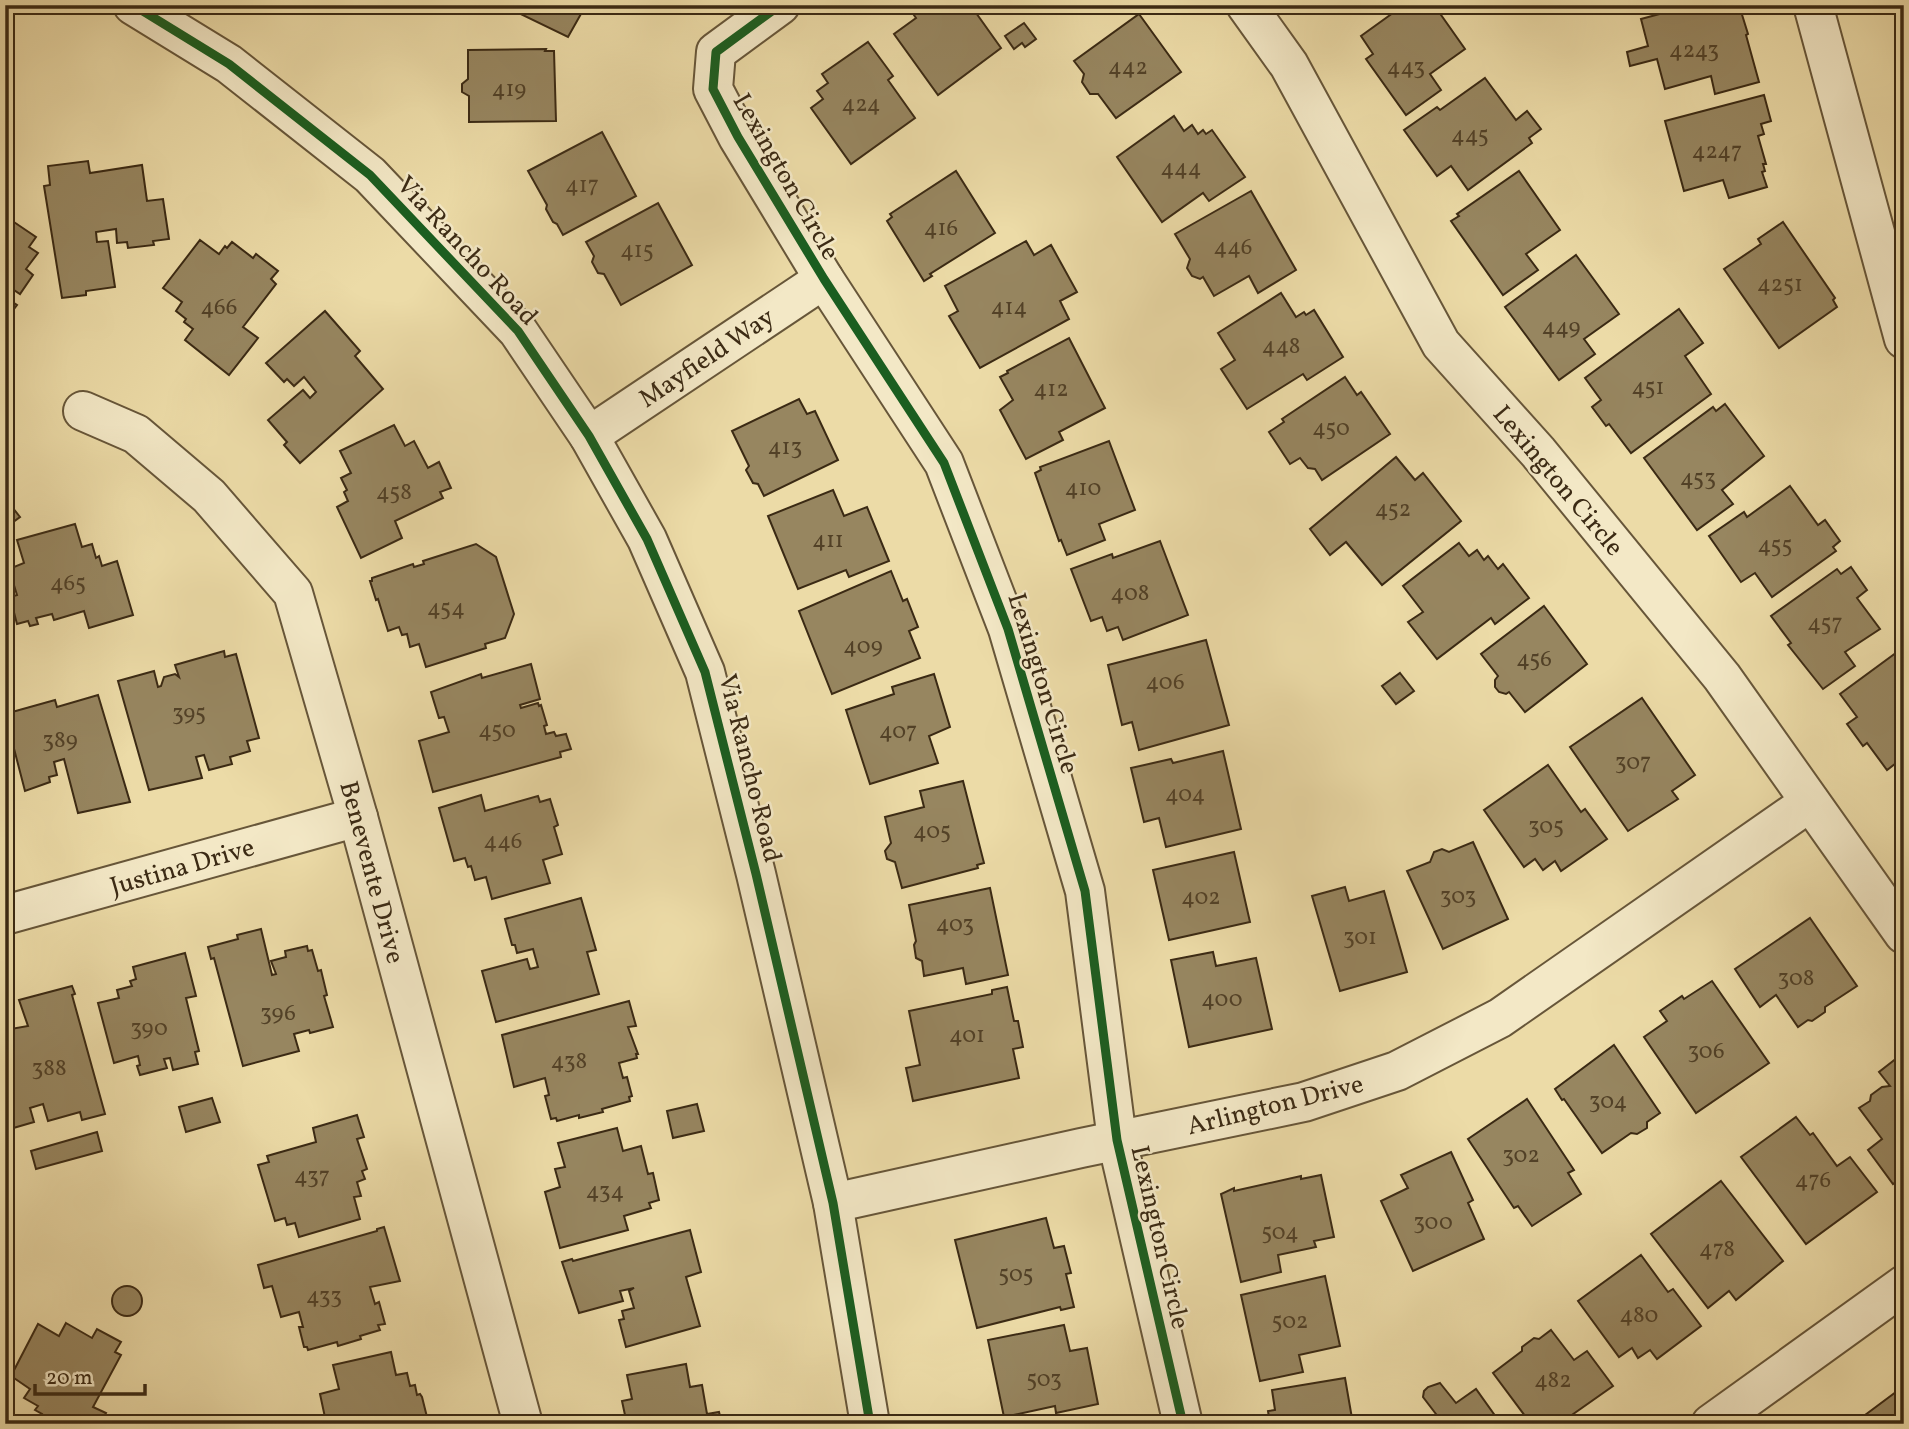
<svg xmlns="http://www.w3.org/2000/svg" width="1909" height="1429" font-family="Vollkorn,serif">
  <rect width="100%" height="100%" fill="#ecdba7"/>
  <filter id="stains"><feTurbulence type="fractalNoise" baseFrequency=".00286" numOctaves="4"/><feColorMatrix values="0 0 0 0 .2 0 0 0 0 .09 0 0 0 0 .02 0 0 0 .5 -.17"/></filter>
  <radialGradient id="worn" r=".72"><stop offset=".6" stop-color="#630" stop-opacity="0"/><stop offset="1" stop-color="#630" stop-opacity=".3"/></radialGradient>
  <g fill="#978660" stroke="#3b2a14" stroke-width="2">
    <path d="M502,5h84l-18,32z"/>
    <path d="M907,5h71l-4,5 27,38 -63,47 -44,-61 22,-16z"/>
    <path d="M1404,5h30l31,44 -35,25 11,16 -35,25 -40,-56 7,-5 -12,-18z"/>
    <path d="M1693,5h46l9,29 -2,1 13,47 -44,12 -4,-18 -46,13 -8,-30 -27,7 -3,-14 21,-6 -7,-27z"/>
    <path d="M1139,14l42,58 -65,46 -18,-24h-8l-8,-12 2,-8 -10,-13z"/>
    <path d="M1024,23l12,16 -11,8 -3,-4 -8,6 -9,-13z"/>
    <path d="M868,42l25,34 -5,4 27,38 -64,46 -40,-56 12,-9 -6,-8 11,-8 -6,-9z"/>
    <path d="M546,49l-1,2h9l2,70 -87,1v-26l-7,-4v-8l6,-5v-29z"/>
    <path d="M1485,78l31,42 11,-9 14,18 -12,9 3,5 -64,47 -17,-24 -14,10 -33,-46 33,-23 3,3z"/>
    <path d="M1764,95l7,26 -10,3 3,10 -6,2 8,28h-3l2,7 -3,1 5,15 -38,11 -6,-18 -39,11 -19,-70z"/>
    <path d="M1174,116l10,15 8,-6 6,9 5,-4 3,4 6,-4 33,47 -36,24 -6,-8 -41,29 -45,-65z"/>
    <path d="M602,132l34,64 -73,39 -6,-11 -4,-2 -7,-13 1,-4 -19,-34z"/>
    <path d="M88,161l2,12 52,-8 5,36 16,-2 6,40 -16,2 1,4 -26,3 -1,-6 -10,1 -1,-14 -20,3 1,10 11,-1 7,46 -29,4v4l-24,3 -18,-112 6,-1 -2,-19z"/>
    <path d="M956,171l39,62 -65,41 2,2 -8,5 -37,-60 5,-4 -2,-3z"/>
    <path d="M1519,171l41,59 -34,24 12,16 -35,25 -52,-74 8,-5 -2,-2z"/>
    <path d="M1251,191l45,79 -38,23 -9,-17 -35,20 -11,-19 -3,2 -8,-3 -5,-8 3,-9 -15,-25z"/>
    <path d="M658,203l34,62 -71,40 -17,-31 -6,-1 -6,-11 2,-6 -8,-14z"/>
    <path d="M5,216l31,21 -7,10 9,6 -12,16 7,6 -13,19 -15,-10z"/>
    <path d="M1783,222l52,76 -2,2 4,7 -58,41 -55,-79 37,-25 -3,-5z"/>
    <path d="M200,240l19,14 6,-8 2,2 5,-6 21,16 3,-4 22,17 -7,8 5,5 -33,43 15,11 -29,37 -44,-35 8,-11 -9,-7 2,-3 -10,-8 6,-9 -19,-14z"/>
    <path d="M1026,241l8,14 17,-10 26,47 -17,9 9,18 -89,49 -31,-52 9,-5 -13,-25z"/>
    <path d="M1576,255l43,59 -35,25 11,15 -36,26 -54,-73z"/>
    <path d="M1281,293l15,24 8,-5 2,3 8,-5 29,47 -36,23 -4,-6 -56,35 -26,-40 14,-9 -17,-27z"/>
    <path d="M5,297l12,8 -12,16z"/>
    <path d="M1679,309l24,34 -18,13 26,38 -80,59 -22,-29 -3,2 -14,-19 9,-7 -16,-22z"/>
    <path d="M325,311l35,40 -5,5 28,33 -83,74 -16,-18 3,-3 -19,-22 35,-30 7,8 6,-6 -12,-15 -10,9 -7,-7 -3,3 -18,-19z"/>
    <path d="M1069,338l36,70 -46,24 4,8 -37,19 -26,-49 13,-10 -13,-23 8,-4 -1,-2z"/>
    <path d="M1345,377l12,18 4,-3 29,42 -68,46 -7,-11 -7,-1 -8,-10 -10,6 -21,-32 15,-10 -2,-3z"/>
    <path d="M799,399l8,15 8,-3 23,49 -74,36 -6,-12 -5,-1 -7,-13 3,-4 -17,-35z"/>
    <path d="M1725,404l39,52 -42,34 11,14 -36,26 -53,-72 69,-51 3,4z"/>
    <path d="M394,425l11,21 9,-5 14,27 11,-6 12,26 -11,4 3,6 -48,23 7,17 -41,20 -24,-51 11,-6 -4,-9 3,-2 -6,-12 10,-5 -11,-22z"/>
    <path d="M1109,441l26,69 -36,14 6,16 -38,15 -6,-15 -2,1 -24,-68 6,-3 -1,-3z"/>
    <path d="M1396,457l19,23 8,-7 38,48 -79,64 -36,-43 -16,13 -20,-26z"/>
    <path d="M1790,486l28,39 7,-5 15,21 -7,6 3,4 -64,46 -17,-24 -14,9 -32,-46 35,-24 3,5z"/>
    <path d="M833,490l11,26 23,-9 22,54 -40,16 -3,-7 -48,19 -30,-73z"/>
    <path d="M5,498l15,19 -15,11z"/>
    <path d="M75,524l7,23 10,-3 4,14 3,-2 3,10 15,-5 16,54 -44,13 -5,-17 -30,9 -2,-6 -16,4 2,6 -8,2 -2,-5 -11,3 -7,-27 7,-2 -8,-26 15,-6 -7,-23z"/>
    <path d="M1160,541l28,74 -65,25 -5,-13 -11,4 -5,-14 -11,4 -20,-52 41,-15 1,4z"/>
    <path d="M1459,543l10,13 8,-6 7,10 4,-4 10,13 5,-5 26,34 -34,26 -4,-6 -54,41 -29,-37 15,-10 -20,-26z"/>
    <path d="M476,544l20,13 18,57 -9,24 -20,6 1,4 -60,19 -7,-23 -9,3 -3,-13 -5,1 -3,-8 -11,4 -10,-32 -2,1 -6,-19h2v-3l41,-14 1,3 10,-3 -1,-3z"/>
    <path d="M1851,567l16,23 -10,8 23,31 -35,23 10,14 -32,23 -35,-44 3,-2 -20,-27 66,-47 4,5z"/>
    <path d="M891,571l12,30 4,-2 11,28 -9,4 11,27 -88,36 -33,-83z"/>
    <path d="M1544,606l43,58 -62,48 -16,-20 -3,2 -7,-2 -4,-5v-7l3,-4 -17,-22z"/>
    <path d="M1206,640l23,85 -90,25 -7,-28 -10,3 -14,-60z"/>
    <path d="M1904,647v110l-17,13 -20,-27 -4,3 -16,-22 10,-7 -17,-23z"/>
    <path d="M224,651l1,6 11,-3 23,84 -12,3 3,10 -20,6 2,7 -23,6 -5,-15 -8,2 6,21 -53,12 -31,-109 36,-10 4,16 3,-1 3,-9 11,-3 4,3 -4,-12z"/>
    <path d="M531,664l9,35 -20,6 1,3 17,-5 1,3 2,-1 6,20 -3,1 2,8 8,-2 2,4 10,-2 5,15 -11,3 1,5 -128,35 -14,-51 30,-9 -5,-15 -5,1 -8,-26 50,-18 1,4z"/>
    <path d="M1400,673l14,18 -18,13 -14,-18z"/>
    <path d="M934,674l16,53 -21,9 9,27 -68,21 -24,-74 48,-16 -2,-7z"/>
    <path d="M98,695l32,107 -52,11 -14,-54 -10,3 3,13 -8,2 1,5 -25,9 -20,-77 50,-14 2,7z"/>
    <path d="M1642,698l53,77 -23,16 6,8 -50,32 -58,-84z"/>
    <path d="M1223,751l18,78 -75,18 -7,-29 -15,4 -13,-54 40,-9 2,4z"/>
    <path d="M1548,765l33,47 4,-3 22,30 -46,32 -6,-10 -12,9 -8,-11 -11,8 -40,-57z"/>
    <path d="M963,781l21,82 -7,2 1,3 -76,20 -7,-26 -8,-3 -2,-8 6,-8 -6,-26 39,-10 -4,-16z"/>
    <path d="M481,795l4,16 53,-15 2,6 10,-3 8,26 -4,2 8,27 -19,6 7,23 -58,16 -6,-22 -11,3 -4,-14 -3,1 -3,-9 -11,3 -15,-53z"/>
    <path d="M1473,842l35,77 -65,30 -36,-78 23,-9 4,-10 8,-3 7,3z"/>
    <path d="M1234,852l16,70 -81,18 -16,-70z"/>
    <path d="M1345,887l4,14 35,-10 23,81 -67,19 -28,-95z"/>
    <path d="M990,888l18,87 -42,9 -3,-16 -39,8 -2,-15 -6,-3 -2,-13 2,-4 -7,-36z"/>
    <path d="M581,898l15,52 -9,2 12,42 -103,28 -14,-51 45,-12 3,10 8,-2 -5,-18 -16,4 -2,-8h-3l-7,-26z"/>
    <path d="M1810,918l47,68 -32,21v5l-13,9 -4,-1 -10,7 -22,-32 -16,12 -25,-38z"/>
    <path d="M261,929l11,46 4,-1 -5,-13 15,-4 -1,-6 22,-5 1,5 4,-1 6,21 3,-1 6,25 -3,1 9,31 -23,6 -1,-3 -15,4 5,17 -56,15 -29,-108 -3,1 -3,-12 30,-8 -1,-4z"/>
    <path d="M1213,952l3,14 40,-8 16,71 -83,18 -18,-87z"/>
    <path d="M185,953l11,43 -10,2 13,53 -4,1 3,12 -25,6 -3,-12 -6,1 3,9 -27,7 -3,-9 3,-1 -2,-9 -24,7 -16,-60 21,-5 -2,-8 15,-4 -2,-5 6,-2 -3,-12z"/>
    <path d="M1712,981l57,82 -73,50 -52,-76 23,-16 -7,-10 22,-15 2,3z"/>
    <path d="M72,986l3,8 -3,1 33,119 -23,6 -2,-8 -32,9 -5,-17 -13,4 4,14 -24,7 -5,-16v-83l23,-4 -9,-26z"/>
    <path d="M1007,987l7,34h4l5,26 -10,2 6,29 -106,23 -7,-33 14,-3 -11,-54 83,-17v-4z"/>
    <path d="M629,1001l7,25 -8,1 10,27h-2l1,4 -18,5 4,15 4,-1 5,19 -3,1 1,4 -28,8 1,3 -24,6v-3l-22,6 -1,-3 -5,1 -6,-23 4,-1 -4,-17 -31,9 -12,-52z"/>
    <path d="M1614,1045l46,68 -13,9v6l-10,6 -6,-1 -29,20 -38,-54 -2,1 -7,-11z"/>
    <path d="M1902,1054l2,122 -11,8 -25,-34 14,-11 -23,-31 11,-7 1,-6 11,-8 8,-1 -11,-14z"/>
    <path d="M212,1098l8,24 -34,10 -7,-25z"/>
    <path d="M1527,1099l47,71 -6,3 13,21 -49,32 -14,-20 -4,2 -46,-69z"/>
    <path d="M697,1104l7,27 -31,7 -6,-27z"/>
    <path d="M357,1115l7,22 -7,2 10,30 -5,2 3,8 -8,3 4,14 -7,1 6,22 -61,18 -4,-14 -8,2 -2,-7 -10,3 -17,-56 11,-3 -2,-6 49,-14 -3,-14z"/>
    <path d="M1796,1117l14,18 3,-2 24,33 13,-9 27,35 -71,52 -65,-87z"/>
    <path d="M617,1128l6,23 18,-5 7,28 5,-1 6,27 -10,3 2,5 -27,8 4,14 -68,18 -15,-56 15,-5 -5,-18 10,-2 -7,-24z"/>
    <path d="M97,1132l5,19 -66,18 -5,-18z"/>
    <path d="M1451,1152l22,48 -5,3 16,36 -71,32 -32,-70 27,-13 -7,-13z"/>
    <path d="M1321,1175l13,62 -20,4 2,6 -38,8 3,17 -40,10 -20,-88 13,-6v3l67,-15v3z"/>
    <path d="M1721,1181l62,80 -47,39 -7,-9 -21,17 -57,-74z"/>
    <path d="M1046,1218l8,30 10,-2 7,27 -5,1 8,33 -13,3 -1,-3 -83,21 -22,-88z"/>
    <path d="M384,1227l16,54 -30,6 5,17 4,-2 6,22 -7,1 2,5 -20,6 1,3 -23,7 -1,-4 -29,8 -1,-3h-3l-5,-20h4l-4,-15 -18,5 -9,-31 -8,2 -6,-23 119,-34v-2z"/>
    <path d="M690,1230l11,42 -15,5 14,49 -74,21 -7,-27 5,-1 -2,-8 12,-3 -5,-17 5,-3 -14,3 3,10 -44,12 -17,-51 10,-3 1,2z"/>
    <path d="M1641,1255l27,37 5,-3 28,37 -44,33 -7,-9 -12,8 -6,-10 -13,9 -41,-56z"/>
    <path d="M1325,1276l15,70 -41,9 4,17 -43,9 -19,-86z"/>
    <circle cx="127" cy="1301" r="15"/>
    <path d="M66,1323l26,15 5,-9 24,13 -6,10 6,3 -28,52 13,6 -6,11h-63l5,-10 -7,-4 3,-4 -14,-8 6,-9 -19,-13 27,-52 21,12z"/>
    <path d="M1064,1325l6,26 17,-3 11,56 -42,9 -1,-7 -51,11 -16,-77z"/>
    <path d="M1551,1330l23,30 13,-9 26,35 -54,38h-28l-38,-51 29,-22v-4l12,-9 5,1z"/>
    <path d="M391,1352l5,23 11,-2 3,13 5,-1 2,10 3,-1 2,3 6,24 4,-1 1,4h-108l1,-2 -6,-28 19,-5 -6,-24z"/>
    <path d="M686,1364l4,23 12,-2 5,29 12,-2 3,12h-100l-2,-8 5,-1 -3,-14 10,-2 -5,-24z"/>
    <path d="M1345,1378l8,46h-83l-2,-13 7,-1 -3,-20z"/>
    <path d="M1440,1383l16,20 20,-14 25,35h-70l8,-6 -16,-21 1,-6 4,-4z"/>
    <path d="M1904,1386v38h-51z"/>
  </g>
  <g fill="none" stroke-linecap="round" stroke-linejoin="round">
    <g stroke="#675639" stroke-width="42">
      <g id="minor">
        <path d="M133,5l96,59 141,111 148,156 71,105 58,103 58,133 51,202 77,329 37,221"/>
        <path d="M780,5l-64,47 -3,37 25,48 86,142 120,184 64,166 77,262 32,249 66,284"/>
        <path d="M1246,5l43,60 152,279 97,108 184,225 182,257"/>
        <path d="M1813,5l91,334"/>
        <path d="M83,411l53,23 73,62 84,97 65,224 165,607"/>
        <path d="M589,436l235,-157"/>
        <path d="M5,915l353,-98"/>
        <path d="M833,1203l248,-55 223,-46 93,-31 103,-53 310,-216"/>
        <path d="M1711,1424l193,-139"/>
      </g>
    </g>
    <use href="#minor" stroke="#f3e8c6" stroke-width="38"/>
    <g stroke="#f3e8c6" stroke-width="13">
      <g id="cycleway">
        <path d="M133,5l96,59 141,111 148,156 71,105 58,103 58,133 51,202 77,329 37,221"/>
        <path d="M780,5l-64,47 -3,37 25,48 86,142 120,184 64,166 77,262 32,249 66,284"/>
      </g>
    </g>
    <use href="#cycleway" stroke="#1b5e20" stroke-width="9"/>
  </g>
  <g text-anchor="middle" stroke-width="5" stroke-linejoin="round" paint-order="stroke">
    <g font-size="23" fill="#524127">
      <text x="1694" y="57">4243</text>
      <text x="1128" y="74">442</text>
      <text x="1406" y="74">443</text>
      <text x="509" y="96">419</text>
      <text x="861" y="111">424</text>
      <text x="1470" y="142">445</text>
      <text x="1717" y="158">4247</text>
      <text x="1181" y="175">444</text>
      <text x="582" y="192">417</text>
      <text x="941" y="235">416</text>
      <text x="1233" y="254">446</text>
      <text x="637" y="257">415</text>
      <text x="1780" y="291">4251</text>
      <text x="219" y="314">466</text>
      <text x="1009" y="314">414</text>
      <text x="1561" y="334">449</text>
      <text x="1281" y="353">448</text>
      <text x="1648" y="394">451</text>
      <text x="1051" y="396">412</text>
      <text x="1331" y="435">450</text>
      <text x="785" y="454">413</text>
      <text x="1698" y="485">453</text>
      <text x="1083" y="495">410</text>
      <text x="394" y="499">458</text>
      <text x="1393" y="516">452</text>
      <text x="828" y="547">411</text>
      <text x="1775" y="552">455</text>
      <text x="68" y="590">465</text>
      <text x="1130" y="600">408</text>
      <text x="446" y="615">454</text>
      <text x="1825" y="630">457</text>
      <text x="863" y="653">409</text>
      <text x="1534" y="666">456</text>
      <text x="1165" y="689">406</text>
      <text x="189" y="720">395</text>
      <text x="497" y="737">450</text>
      <text x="898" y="738">407</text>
      <text x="60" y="747">389</text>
      <text x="1633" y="769">307</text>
      <text x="1185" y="801">404</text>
      <text x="1546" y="833">305</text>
      <text x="932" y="838">405</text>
      <text x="503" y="848">446</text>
      <text x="1458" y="903">303</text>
      <text x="1201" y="904">402</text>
      <text x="955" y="931">403</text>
      <text x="1360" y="944">301</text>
      <text x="1796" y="985">308</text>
      <text x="1222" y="1006">400</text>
      <text x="278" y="1020">396</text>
      <text x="149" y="1035">390</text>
      <text x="967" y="1042">401</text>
      <text x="1706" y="1058">306</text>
      <text x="569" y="1068">438</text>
      <text x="49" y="1075">388</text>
      <text x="1608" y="1108">304</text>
      <text x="1521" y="1162">302</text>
      <text x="312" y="1183">437</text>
      <text x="1813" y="1187">476</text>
      <text x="605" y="1198">434</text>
      <text x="1433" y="1229">300</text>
      <text x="1280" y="1239">504</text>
      <text x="1717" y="1256">478</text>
      <text x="1016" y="1281">505</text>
      <text x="324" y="1303">433</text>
      <text x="1639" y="1322">480</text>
      <text x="1290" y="1328">502</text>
      <text x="1044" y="1386">503</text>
      <text x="1553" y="1387">482</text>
    </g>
    <g font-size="26" fill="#3b2a14" stroke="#f3e8c6">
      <text transform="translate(787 176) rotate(60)" y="9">Lexington Circle</text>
      <text transform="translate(468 250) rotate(47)" y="9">Via Rancho Road</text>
      <text transform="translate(706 357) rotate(-34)" y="9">Mayfield Way</text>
      <text transform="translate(1559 480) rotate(50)" y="9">Lexington Circle</text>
      <text transform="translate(1044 683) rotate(73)" y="9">Lexington Circle</text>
      <text transform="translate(751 768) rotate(76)" y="9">Via Rancho Road</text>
      <text transform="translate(182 866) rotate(-16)" y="9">Justina Drive</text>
      <text transform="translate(373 872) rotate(75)" y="9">Benevente Drive</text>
      <text transform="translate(1275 1104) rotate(-14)" y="9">Arlington Drive</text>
      <text transform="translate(1161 1237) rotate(77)" y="9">Lexington Circle</text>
    </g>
  </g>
  <rect width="1909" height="1429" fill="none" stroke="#ecdba7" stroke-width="28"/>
  <rect x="7" y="7" width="1895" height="1415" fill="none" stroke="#3b2a14" stroke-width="3.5"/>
  <rect x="14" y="14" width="1881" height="1401" fill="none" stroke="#3b2a14" stroke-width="2"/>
  <path d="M35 1384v10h110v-10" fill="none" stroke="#3b2a14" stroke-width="3.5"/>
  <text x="46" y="1384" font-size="21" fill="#3b2a14" stroke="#f3e8c6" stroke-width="5" paint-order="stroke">20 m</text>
  <rect width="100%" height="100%" filter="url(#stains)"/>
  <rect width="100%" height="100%" fill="url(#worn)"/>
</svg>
